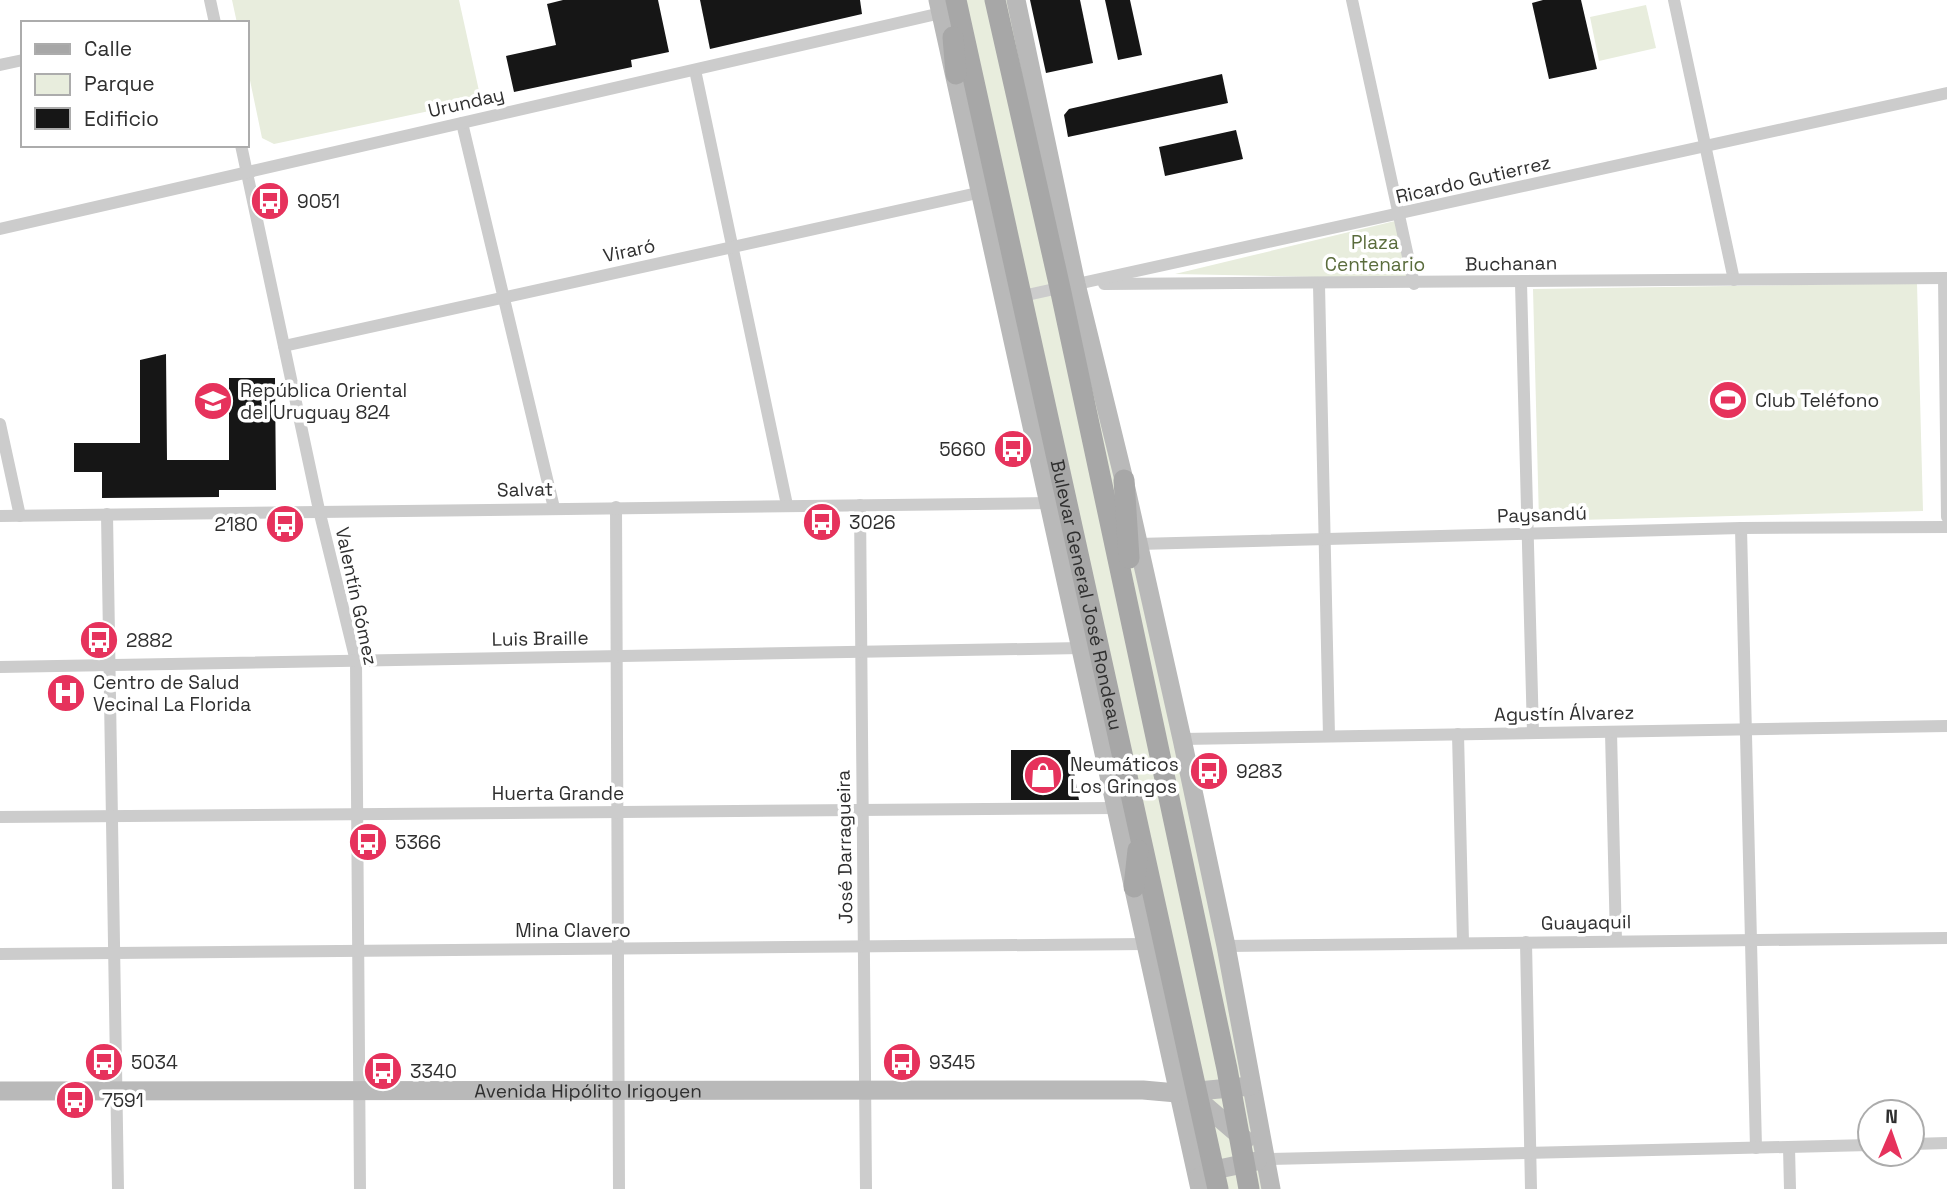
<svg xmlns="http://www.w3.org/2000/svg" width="1947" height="1189" font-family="'Space Grotesk',sans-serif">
  <rect width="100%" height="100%" fill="#fff"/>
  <g fill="#e8eddd">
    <path d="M232,0h227l22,100 -207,44 -12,-6 -15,-72v-43h-10z"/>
    <path d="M938,0h78l255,1189h-71z"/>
    <path d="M1646,5l10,43 -57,13 -9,-44z"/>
    <path d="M1395,221l13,58 -233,-5z"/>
    <path d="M1917,283l6,228 -384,10 -6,-232z"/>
  </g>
  <g fill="#161616">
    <path d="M563,0h95l11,52 -38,8 1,7 -118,25 -8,-36 50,-11 -9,-41z"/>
    <path d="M700,0h160l2,14 -152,35z"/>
    <path d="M1030,0h50l13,63 -47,10z"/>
    <path d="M1105,0h25l12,55 -24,5z"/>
    <path d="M1543,0h38l16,69 -48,10 -17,-76z"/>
    <path d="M1222,74l6,29 -160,34 -4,-22 5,-6z"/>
    <path d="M1236,130l7,29 -78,17 -6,-29z"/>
    <path d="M166,354l1,106h62v-82h46l1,112h-57v7l-117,1v-26h-28v-29h66v-83z"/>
    <path d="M1011,750h59l9,50h-68z"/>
  </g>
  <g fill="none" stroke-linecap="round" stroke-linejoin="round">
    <g stroke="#ccc" stroke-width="12">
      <path d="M210,0l5,23"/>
      <path d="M1352,0l62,284"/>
      <path d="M1674,0l60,280"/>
      <path d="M0,65l23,-5"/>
      <path d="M695,70l92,435"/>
      <path d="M462,123l92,385"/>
      <path d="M241,145l78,365 37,151 4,528"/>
      <path d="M0,229l941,-216"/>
      <path d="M1944,278l3,239"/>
      <path d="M1521,283l12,450"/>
      <path d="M1104,284l843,-6"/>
      <path d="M1319,285l10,451"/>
      <path d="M1018,297l929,-204"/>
      <path d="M284,346l698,-154"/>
      <path d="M0,424l20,92"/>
      <path d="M860,505l6,684"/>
      <path d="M616,507l3,682"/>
      <path d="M107,514l11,675"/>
      <path d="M0,516l1050,-13"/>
      <path d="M1741,528l15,620"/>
      <path d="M1138,544l603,-16 206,-1"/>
      <path d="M0,667l1081,-19"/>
      <path d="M1611,732l5,209"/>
      <path d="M1458,734l5,208"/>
      <path d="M1182,739l765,-13"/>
      <path d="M0,817l1116,-9"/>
      <path d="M1526,942l5,247"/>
      <path d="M1226,946l721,-8"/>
      <path d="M0,954l1146,-10"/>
      <path d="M1912,1144l35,-1"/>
      <path d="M1789,1147l1,42"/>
      <path d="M1265,1159l605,-14"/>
    </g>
    <g stroke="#b9b9b9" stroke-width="19">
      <path d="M938,0l262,1189"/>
      <path d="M1016,0l60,284 48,196 58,259 44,207 45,243"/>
      <path id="s1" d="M0,1091l1143,-1 34,3 74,-7"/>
      <path d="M1191,1099l11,4 43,37"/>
      <path d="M1199,1177l15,-7 43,-9"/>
    </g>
    <g stroke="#a7a7a7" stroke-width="21">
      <path id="s2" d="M956,0l262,1189"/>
      <path d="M995,0l65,288 167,781 22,120"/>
      <path d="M953,37l3,37"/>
      <path d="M1124,480l5,78"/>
      <path d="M1134,887l4,-37"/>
    </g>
  </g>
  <defs>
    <g id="bus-disc" transform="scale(2.0125)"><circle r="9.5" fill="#e6325c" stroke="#fff"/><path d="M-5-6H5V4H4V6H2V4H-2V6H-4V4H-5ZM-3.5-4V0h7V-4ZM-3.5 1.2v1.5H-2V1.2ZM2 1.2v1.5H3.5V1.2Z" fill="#fff"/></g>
    <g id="stadium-disc" transform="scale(2.0125)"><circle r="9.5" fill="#e6325c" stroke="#fff"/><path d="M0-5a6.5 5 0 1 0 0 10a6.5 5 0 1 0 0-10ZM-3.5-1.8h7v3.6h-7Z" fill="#fff"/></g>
    <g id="school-disc" transform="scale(2.0125)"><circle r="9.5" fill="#e6325c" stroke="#fff"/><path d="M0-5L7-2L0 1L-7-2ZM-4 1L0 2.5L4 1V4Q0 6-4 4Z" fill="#fff"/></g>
    <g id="hospital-disc" transform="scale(2.0125)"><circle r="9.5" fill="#e6325c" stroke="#fff"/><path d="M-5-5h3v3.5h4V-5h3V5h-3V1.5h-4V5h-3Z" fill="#fff"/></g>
    <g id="shop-disc" transform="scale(2.0125)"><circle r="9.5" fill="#e6325c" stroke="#fff"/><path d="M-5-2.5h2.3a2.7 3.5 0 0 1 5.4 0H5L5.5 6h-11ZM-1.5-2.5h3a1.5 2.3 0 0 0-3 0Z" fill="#fff"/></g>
  </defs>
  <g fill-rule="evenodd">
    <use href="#bus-disc" x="270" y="201"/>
    <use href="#stadium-disc" x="1728" y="400"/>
    <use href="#school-disc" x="213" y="401"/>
    <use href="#bus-disc" x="1013" y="449"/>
    <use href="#bus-disc" x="822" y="522"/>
    <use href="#bus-disc" x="285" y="524"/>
    <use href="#bus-disc" x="99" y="640"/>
    <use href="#hospital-disc" x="66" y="693"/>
    <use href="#bus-disc" x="1209" y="771"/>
    <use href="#shop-disc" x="1043" y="775"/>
    <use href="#bus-disc" x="368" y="842"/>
    <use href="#bus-disc" x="104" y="1062"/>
    <use href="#bus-disc" x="902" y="1062"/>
    <use href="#bus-disc" x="383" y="1071"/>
    <use href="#bus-disc" x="75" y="1100"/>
  </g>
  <g text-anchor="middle" stroke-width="7" stroke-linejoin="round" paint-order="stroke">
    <g font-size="19" fill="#2f2f2f" stroke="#fff">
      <text transform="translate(466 102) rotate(-13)" y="7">Urunday</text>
      <text transform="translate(1473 179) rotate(-13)" y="7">Ricardo Gutierrez</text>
      <text transform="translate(629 250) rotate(-12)" y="7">Viraró</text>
      <text transform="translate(1511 263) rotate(-1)" y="7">Buchanan</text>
      <text transform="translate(525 489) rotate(-1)" y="7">Salvat</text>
      <text transform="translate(1542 514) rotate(-2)" y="7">Paysandú</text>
      <text dy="7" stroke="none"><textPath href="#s2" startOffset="609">Bulevar General José Rondeau</textPath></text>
      <text transform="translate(357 596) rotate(78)" y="7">Valentín Gómez</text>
      <text transform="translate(540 638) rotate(-1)" y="7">Luis Braille</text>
      <text transform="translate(1564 713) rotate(-1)" y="7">Agustín Álvarez</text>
      <text x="558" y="800">Huerta Grande</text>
      <text transform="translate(844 847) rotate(-91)" y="7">José Darragueira</text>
      <text transform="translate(1586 922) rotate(-1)" y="7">Guayaquil</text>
      <text x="573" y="937">Mina Clavero</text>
      <text dy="7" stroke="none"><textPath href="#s1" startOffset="588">Avenida Hipólito Irigoyen</textPath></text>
    </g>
    <g font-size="19" fill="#2f2f2f" stroke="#fff" text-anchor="start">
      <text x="297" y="208">9051</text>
      <text x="240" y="397">República Oriental<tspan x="240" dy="22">del Uruguay 824</tspan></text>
      <text x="1755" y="407">Club Teléfono</text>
      <text x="986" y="456" text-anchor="end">5660</text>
      <text x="849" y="529">3026</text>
      <text x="258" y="531" text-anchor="end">2180</text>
      <text x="126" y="647">2882</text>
      <text x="93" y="689">Centro de Salud<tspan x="93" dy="22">Vecinal La Florida</tspan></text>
      <text x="1070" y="771">Neumáticos<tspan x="1070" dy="22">Los Gringos</tspan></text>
      <text x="1236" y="778">9283</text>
      <text x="395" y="849">5366</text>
      <text x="131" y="1069">5034</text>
      <text x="929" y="1069">9345</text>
      <text x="410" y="1078">3340</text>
      <text x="102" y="1107">7591</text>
    </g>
    <g font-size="19" fill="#5a6c3c" stroke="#fff">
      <text x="1375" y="249">Plaza<tspan x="1375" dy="22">Centenario</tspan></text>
    </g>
  </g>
  <rect x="21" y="21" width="228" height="126" fill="#ffffff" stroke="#acacac" stroke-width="2"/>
  <rect x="35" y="44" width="35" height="10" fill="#a7a7a7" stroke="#acacac" stroke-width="2"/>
  <text x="84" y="56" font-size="21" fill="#2f2f2f">Calle</text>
  <rect x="35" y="74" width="35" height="21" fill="#e8eddd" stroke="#acacac" stroke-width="2"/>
  <text x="84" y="91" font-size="21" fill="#2f2f2f">Parque</text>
  <rect x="35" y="108" width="35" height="21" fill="#161616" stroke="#acacac" stroke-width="2"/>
  <text x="84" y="126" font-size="21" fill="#2f2f2f">Edificio</text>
  <g transform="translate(1891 1133) rotate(2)"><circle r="33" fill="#ffffff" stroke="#acacac" stroke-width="2"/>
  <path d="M0-5L12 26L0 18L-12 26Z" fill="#e6325c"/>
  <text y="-10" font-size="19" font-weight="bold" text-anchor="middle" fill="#2f2f2f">N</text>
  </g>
</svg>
